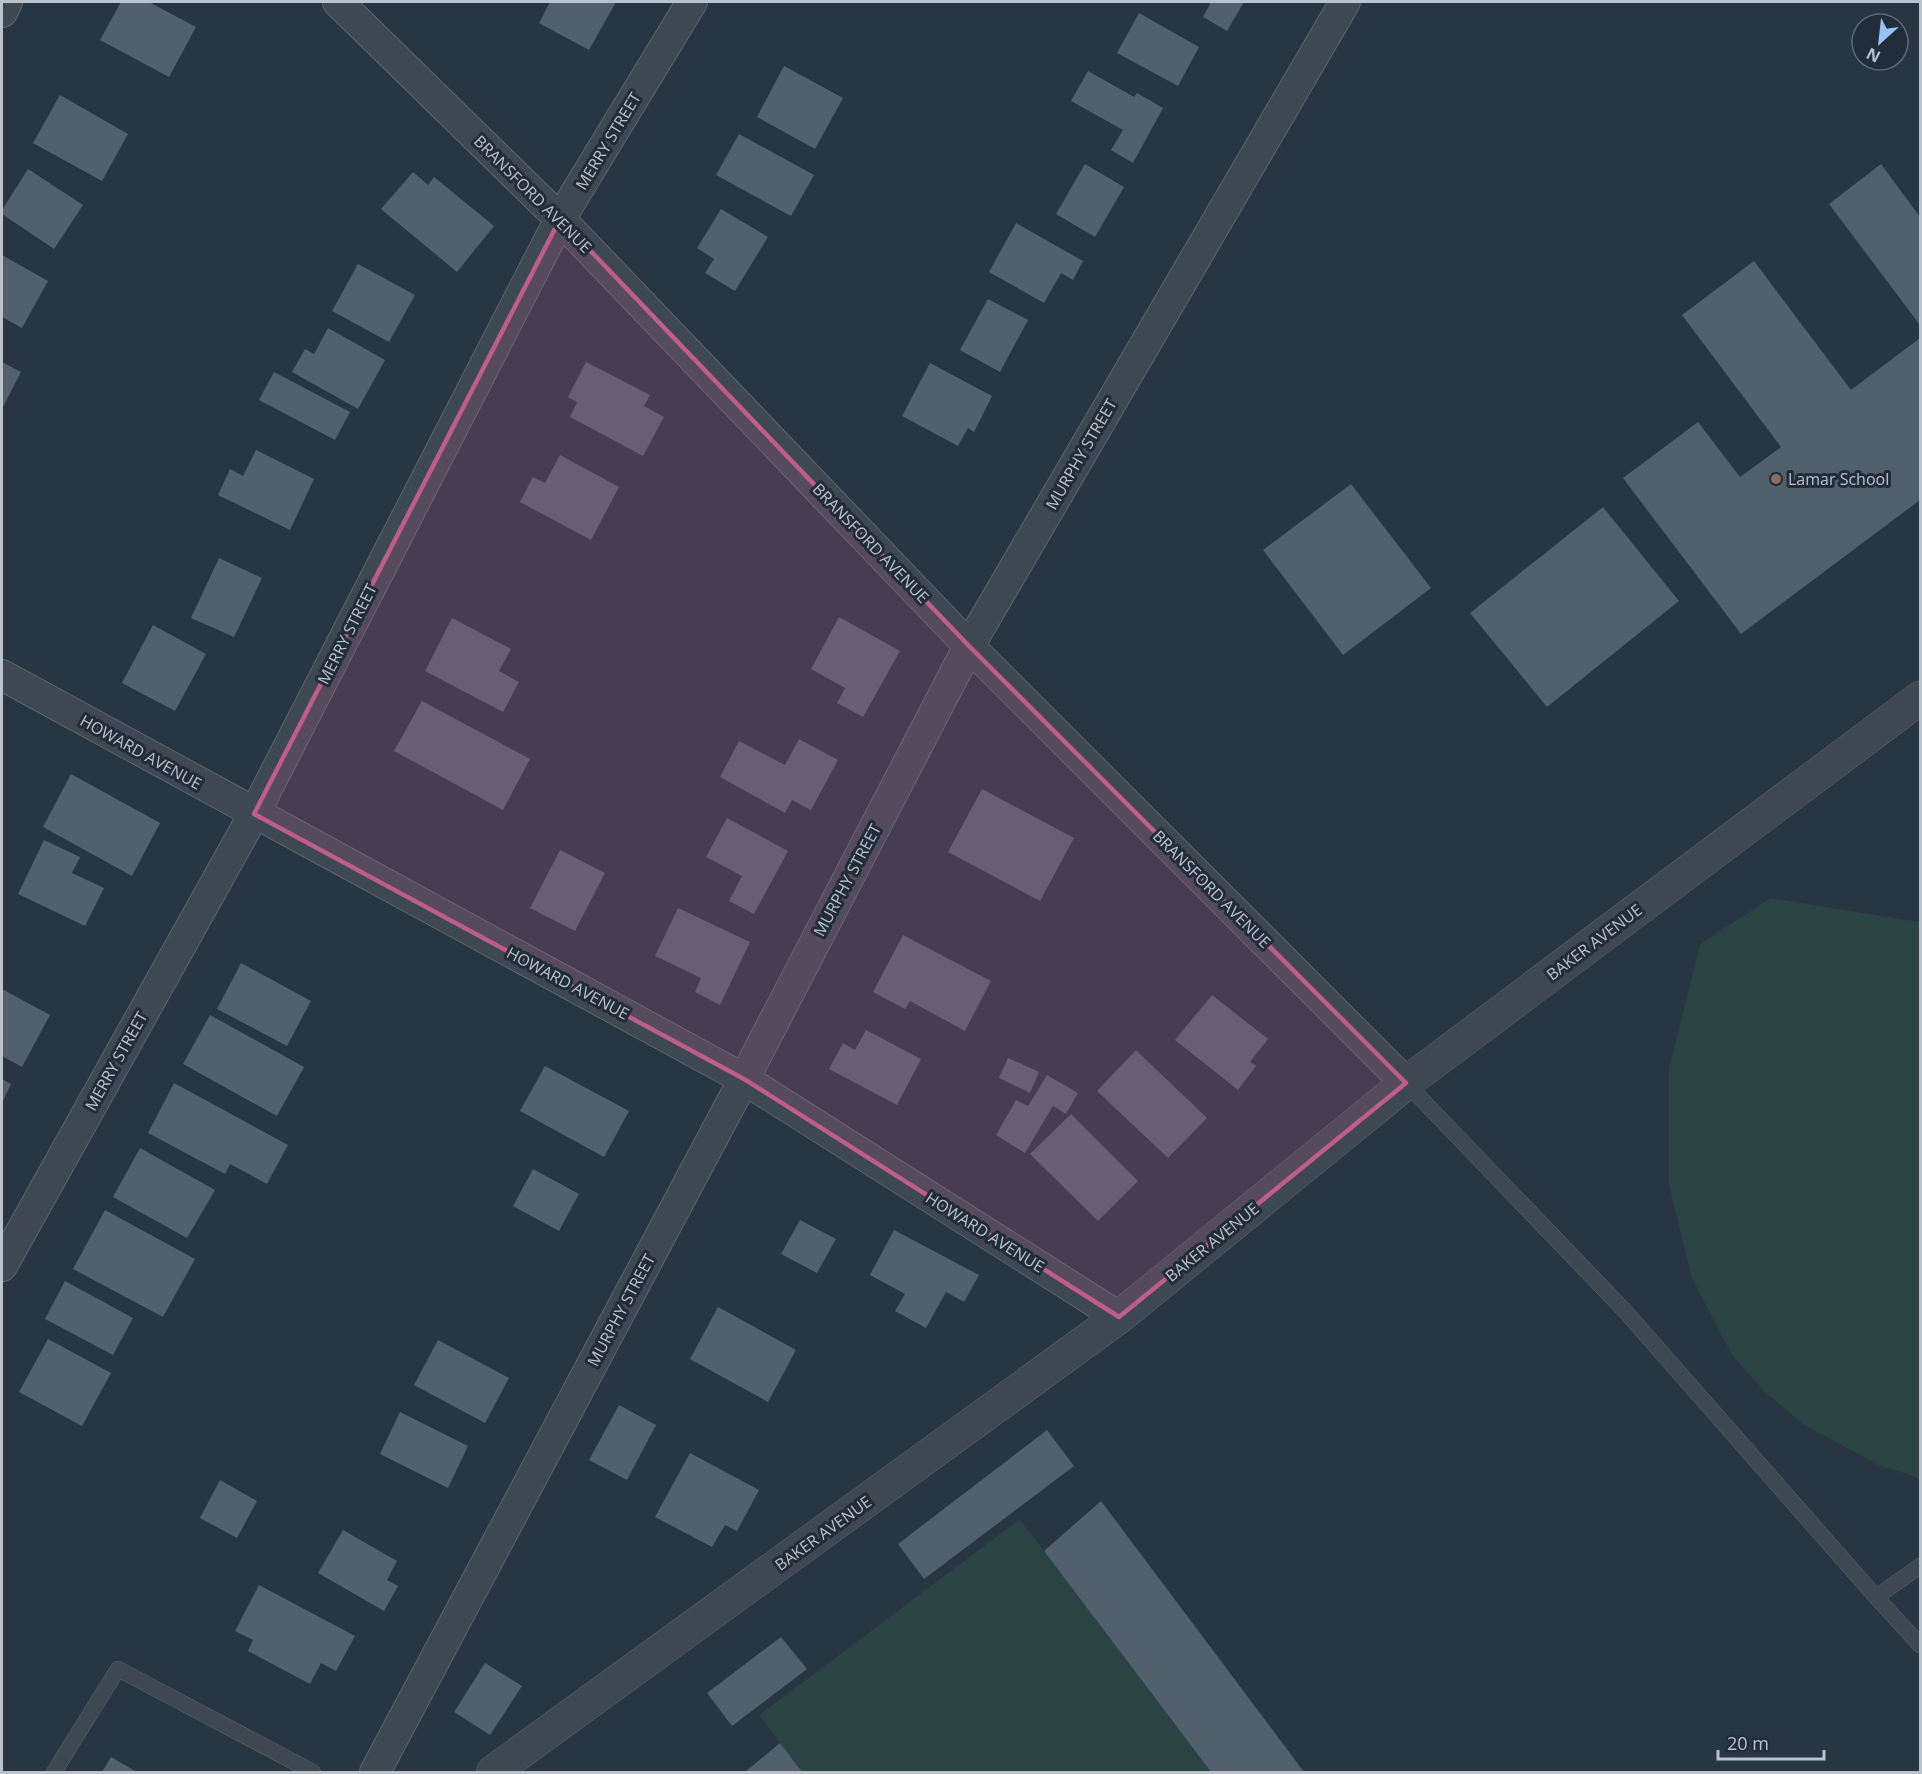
<svg xmlns="http://www.w3.org/2000/svg" width="1922" height="1774" font-family="'Open Sans',sans-serif">
  <rect width="100%" height="100%" fill="#283643"/>
  <g fill="#2a4343">
    <path d="M1771,898l149,24v556l-40,-12 -77,-42 -37,-31 -34,-38 -40,-77 -23,-93v-117l31,-124z"/>
    <path d="M1020,1519l191,253h-409l-43,-57z"/>
  </g>
  <g fill="#525f6d">
    <path d="M121,2h28l47,25 -27,50 -69,-37z"/>
    <path d="M550,2h66l-27,48 -50,-27z"/>
    <path d="M1206,2h38l-17,29 -24,-14 7,-13z"/>
    <path d="M1139,13l60,34 -21,39 -61,-33z"/>
    <path d="M784,66l59,32 -28,51 -58,-32z"/>
    <path d="M1088,71l46,26 3,-4 26,15 -30,55 -22,-13 12,-20 -52,-29z"/>
    <path d="M60,95l68,39 -26,47 -69,-38z"/>
    <path d="M739,134l75,41 -23,41 -75,-41z"/>
    <path d="M1085,164l39,23 -29,50 -39,-23z"/>
    <path d="M1881,164l39,53v108l-91,-121z"/>
    <path d="M28,169l55,36 -29,44 -52,-35v-4z"/>
    <path d="M413,172l15,13 6,-8 60,49 -37,46 -76,-63z"/>
    <path d="M721,209l47,28 -33,54 -30,-18 9,-14 -17,-11z"/>
    <path d="M1016,223l67,38 -10,19 -12,-7 -17,30 -55,-31z"/>
    <path d="M2,255l46,26 -26,47 -20,-11z"/>
    <path d="M1754,261l97,129 69,-52v162l-179,134 -118,-156 75,-56 42,55 41,-30 -99,-132z"/>
    <path d="M358,264l57,31 -26,47 -57,-31z"/>
    <path d="M988,299l40,21 -28,52 -40,-22z"/>
    <path d="M328,328l57,32 -27,49 -66,-37 13,-23 9,5z"/>
    <path d="M2,362l19,10 -19,37z"/>
    <path d="M586,362l64,33 -6,11 20,11 -21,39 -73,-39 7,-15 -9,-5z"/>
    <path d="M930,363l62,33 -18,36 -6,-4 -10,18 -56,-30z"/>
    <path d="M274,372l76,40 -15,28 -76,-40z"/>
    <path d="M256,450l58,29 -24,51 -72,-35 12,-26 13,7z"/>
    <path d="M560,455l59,32 -28,53 -71,-38 13,-25 12,6z"/>
    <path d="M1351,484l80,104 -88,67 -80,-105z"/>
    <path d="M1603,507l76,94 -132,106 -77,-94z"/>
    <path d="M219,558l43,20 -28,59 -43,-19z"/>
    <path d="M839,617l61,34 -37,66 -26,-14 8,-15 -34,-19z"/>
    <path d="M452,618l59,31 -12,22 20,11 -16,30 -78,-41z"/>
    <path d="M153,625l53,29 -31,57 -53,-28z"/>
    <path d="M422,701l108,58 -27,51 -109,-59z"/>
    <path d="M799,739l39,21 -27,50 -19,-10 -7,13 -65,-36 19,-36 46,24z"/>
    <path d="M71,774l89,49 -28,53 -89,-49z"/>
    <path d="M982,789l92,49 -34,63 -92,-49z"/>
    <path d="M727,818l61,33 -34,63 -25,-13 13,-25 -36,-19z"/>
    <path d="M44,840l36,17 -8,16 32,15 -19,38 -67,-32z"/>
    <path d="M560,850l45,23 -30,58 -45,-23z"/>
    <path d="M678,908l72,34 -30,63 -25,-13 6,-14 -46,-22z"/>
    <path d="M903,935l88,46 -26,50 -55,-30 -5,8 -32,-17z"/>
    <path d="M241,963l70,38 -24,45 -70,-37z"/>
    <path d="M2,989l48,26 -28,52 -20,-11z"/>
    <path d="M1212,995l56,44 -18,23 6,4 -18,24 -63,-50z"/>
    <path d="M210,1015l94,52 -27,49 -94,-52z"/>
    <path d="M866,1030l55,29 -24,46 -68,-36 14,-26 12,7z"/>
    <path d="M1136,1050l71,68 -39,40 -71,-67z"/>
    <path d="M1008,1058l31,14 -9,21 -31,-15z"/>
    <path d="M545,1066l84,45 -25,46 -84,-46z"/>
    <path d="M1047,1075l31,18 -12,21 -13,-8 -28,47 -29,-18 20,-35 12,6z"/>
    <path d="M2,1079l9,5 -9,19z"/>
    <path d="M174,1083l114,62 -21,39 -37,-20 -5,10 -77,-41z"/>
    <path d="M1071,1114l67,67 -40,40 -68,-67z"/>
    <path d="M140,1148l75,42 -28,48 -74,-41z"/>
    <path d="M533,1169l46,25 -20,37 -46,-25z"/>
    <path d="M105,1210l90,49 -32,58 -90,-48z"/>
    <path d="M800,1220l36,19 -19,34 -36,-19z"/>
    <path d="M894,1230l85,45 -15,27 -18,-10 -20,36 -31,-17 10,-17 -35,-19z"/>
    <path d="M65,1281l68,37 -20,37 -68,-36z"/>
    <path d="M718,1307l78,43 -28,52 -78,-43z"/>
    <path d="M48,1339l63,34 -29,53 -63,-34z"/>
    <path d="M438,1340l71,38 -24,45 -71,-38z"/>
    <path d="M619,1405l37,20 -29,55 -38,-20z"/>
    <path d="M400,1412l68,34 -20,42 -68,-34z"/>
    <path d="M1047,1430l27,36 -150,113 -26,-35z"/>
    <path d="M690,1453l69,37 -22,41 -12,-6 -13,22 -57,-30z"/>
    <path d="M220,1480l37,21 -20,37 -37,-20z"/>
    <path d="M1101,1501l203,271h-93l-167,-221z"/>
    <path d="M343,1530l54,31 -10,19 11,6 -14,25 -66,-38z"/>
    <path d="M259,1585l96,51 -19,35 -15,-8 -11,21 -62,-33 5,-11 -18,-9z"/>
    <path d="M781,1637l26,32 -75,57 -25,-33z"/>
    <path d="M485,1663l37,23 -32,49 -36,-23z"/>
    <path d="M780,1743l22,29h-57z"/>
    <path d="M111,1757l26,15h-35z"/>
  </g>
  <g fill="none" stroke-linecap="round" stroke-linejoin="round">
    <g stroke="#5b6570" stroke-width="16">
      <g id="service">
        <path d="M1406,1083l219,228 251,286 44,48"/>
        <path d="M1876,1597l44,-31"/>
        <path d="M54,1772l64,-103 195,103"/>
      </g>
    </g>
    <g stroke="#5b6570" stroke-width="32">
      <g id="minor">
        <path d="M338,2l222,217 409,427 437,437"/>
        <path d="M2,12l5,-10"/>
        <path d="M2,675l742,404 375,238"/>
        <path d="M2,1266l252,-452 306,-595 132,-217"/>
        <path d="M375,1772l369,-693 225,-433 376,-644"/>
      </g>
    </g>
    <g stroke="#5b6570" stroke-width="34">
      <path id="tertiary" d="M493,1772l626,-455 287,-234 514,-385"/>
    </g>
    <use href="#service" stroke="#3d4852" stroke-width="15"/>
    <use href="#minor" stroke="#3d4852" stroke-width="30"/>
    <use href="#tertiary" stroke="#3d4852" stroke-width="33"/>
  </g>
  <path fill="#bf5c88" fill-opacity="0.2" stroke="#bf5c88" stroke-width="4.5" stroke-linejoin="round" d="M560,219l409,427 437,437 -287,234 -375,-238 -490,-265z"/>
  <circle fill="#8d6e63" stroke="#212d38" stroke-width="2" cx="1776" cy="479" r="6"/>
  <g text-anchor="middle" stroke-width="6" stroke-linejoin="round" paint-order="stroke">
    <g font-size="16" fill="#bac2cc" stroke="#212d38">
      <text transform="translate(608 141) rotate(-59)" y="6">MERRY STREET</text>
      <text transform="translate(533 194) rotate(45)" y="6">BRANSFORD AVENUE</text>
      <text transform="translate(1081 454) rotate(-60)" y="6">MURPHY STREET</text>
      <text transform="translate(871 543) rotate(46)" y="6">BRANSFORD AVENUE</text>
      <text transform="translate(347 634) rotate(-63)" y="6">MERRY STREET</text>
      <text transform="translate(141 752) rotate(29)" y="6">HOWARD AVENUE</text>
      <text transform="translate(847 880) rotate(-62)" y="6">MURPHY STREET</text>
      <text transform="translate(1212 889) rotate(45)" y="6">BRANSFORD AVENUE</text>
      <text transform="translate(1594 942) rotate(-37)" y="6">BAKER AVENUE</text>
      <text transform="translate(568 983) rotate(28)" y="6">HOWARD AVENUE</text>
      <text transform="translate(116 1061) rotate(-61)" y="6">MERRY STREET</text>
      <text transform="translate(985 1232) rotate(32)" y="6">HOWARD AVENUE</text>
      <text transform="translate(1212 1242) rotate(-39)" y="6">BAKER AVENUE</text>
      <text transform="translate(621 1310) rotate(-62)" y="6">MURPHY STREET</text>
      <text transform="translate(823 1533) rotate(-36)" y="6">BAKER AVENUE</text>
    </g>
    <g font-size="16" fill="#bac2cc" stroke="#212d38" text-anchor="start">
      <text x="1788" y="485">Lamar School</text>
    </g>
  </g>
  <rect width="1922" height="1774" fill="none" stroke="#bac2cc" stroke-width="6"/>
  <g transform="translate(1880 42) rotate(207)"><circle r="28" fill="#212d38" stroke="#5e6973" stroke-width="1.5"/>
  <path d="M0-4.5L10 22L0 15L-10 22Z" fill="#96c3f5"/>
  <text y="-9" font-size="16" font-weight="bold" text-anchor="middle" fill="#bac2cc">N</text>
  </g>
  <path d="M1718 1750v9h106v-9" fill="none" stroke="#bac2cc" stroke-width="3"/>
  <text x="1727" y="1750" font-size="18" fill="#bac2cc" stroke="#212d38" stroke-width="4.5" paint-order="stroke">20 m</text>
</svg>
